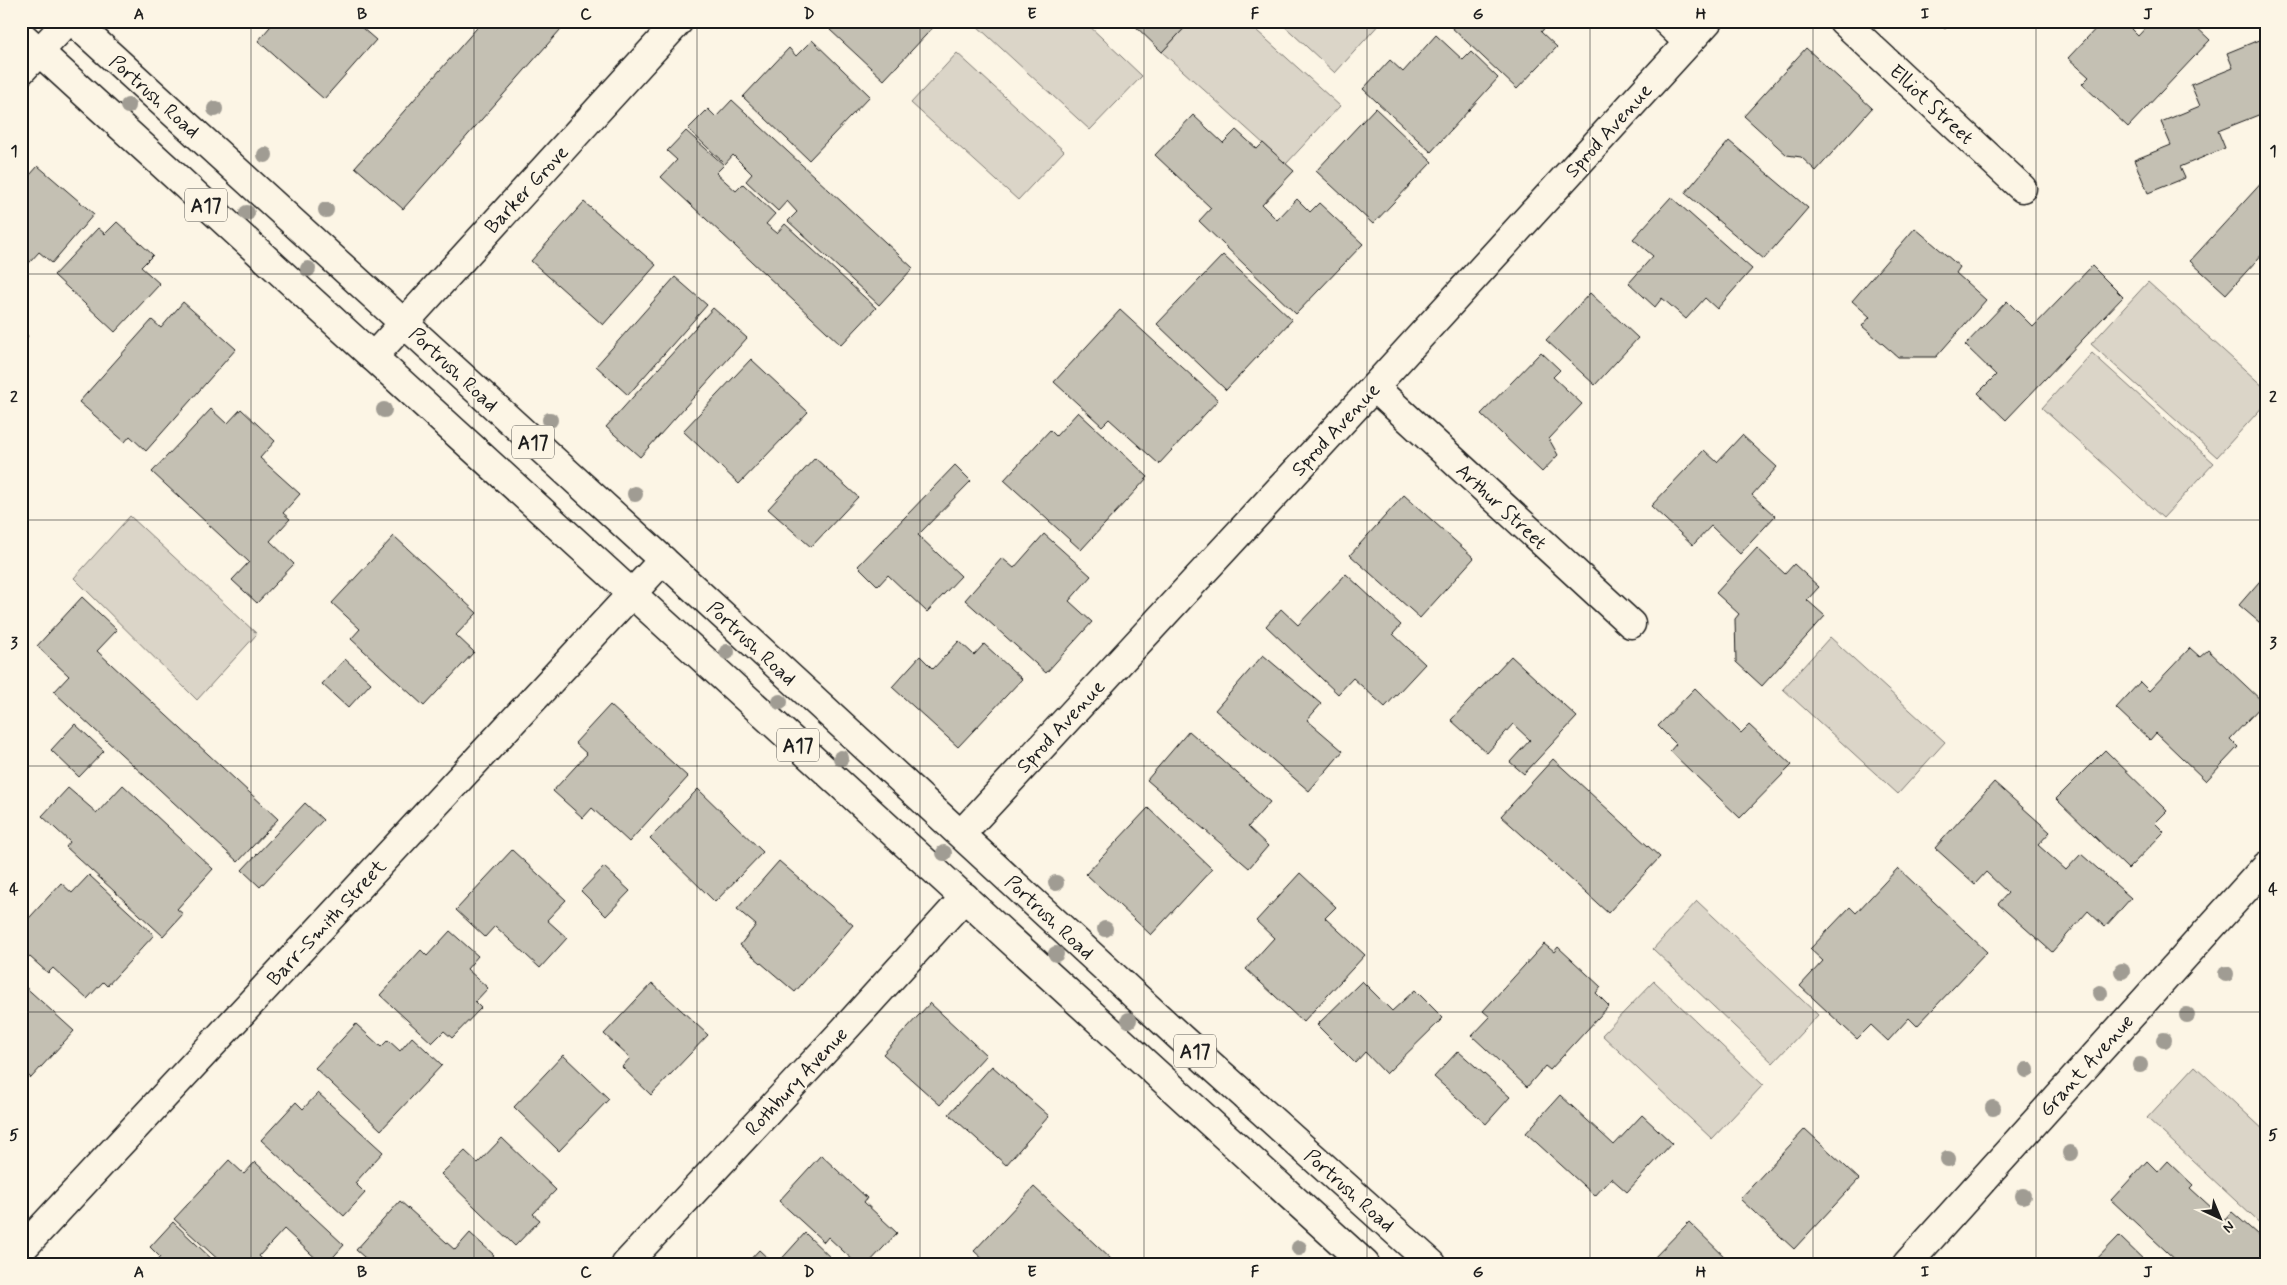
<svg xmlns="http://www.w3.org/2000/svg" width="2287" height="1285" font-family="Mynerve,sans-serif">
  <rect width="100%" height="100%" fill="#fcf5e5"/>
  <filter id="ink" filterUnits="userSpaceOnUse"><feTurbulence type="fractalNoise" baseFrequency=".02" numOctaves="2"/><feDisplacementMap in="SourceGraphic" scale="10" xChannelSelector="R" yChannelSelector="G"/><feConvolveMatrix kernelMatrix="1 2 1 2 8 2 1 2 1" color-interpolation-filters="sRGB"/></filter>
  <g filter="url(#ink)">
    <g fill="#dbd5c8" stroke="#7c7872">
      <path d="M980,21h104l58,55 -52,54 -114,-105z"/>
      <path d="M1191,21h55l94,85 -54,58 -124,-112z"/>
      <path d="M1279,21h103l-47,52z"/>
      <path d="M957,53l107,98 -46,49 -107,-97z"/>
      <path d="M2148,282l118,107v14l-49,54 -126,-113z"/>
      <path d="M2092,353l122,110 -51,55 -121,-110z"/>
      <path d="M130,516l127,118 -60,66 -123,-122z"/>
      <path d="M1830,637l115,105 -47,52 -115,-105z"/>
      <path d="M1697,901l121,114 -45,48 -120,-114z"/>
      <path d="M1654,981l109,104 -51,54 -110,-104z"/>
      <path d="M2195,1066l71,66v97l-119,-111z"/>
    </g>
    <g fill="#c4c0b3" stroke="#1c1c1c">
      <path d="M275,21h79l22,19 -52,59 -66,-58z"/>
      <path d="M483,21h85l-165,188 -48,-42z"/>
      <path d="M839,21h100l-55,59 -54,-50z"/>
      <path d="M1130,21h61l-29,31z"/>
      <path d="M1454,21h97l-10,11 16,15 -40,42 -67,-63z"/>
      <path d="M1937,21h15l-7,8z"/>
      <path d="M2103,21h36l-8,8 7,7 14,-15h38l20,19 -82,87 -46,-43 7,-7 -21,-19z"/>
      <path d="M1436,35l27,25 8,-8 27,26 -67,74 -68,-63 27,-29 13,12z"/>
      <path d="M2266,37v75l-48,19 7,17 -45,19 5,11 -37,15 -14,-33 37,-15 -10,-23 39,-16 -9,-21 42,-17 -6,-15z"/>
      <path d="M812,40l58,56 -61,64 -66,-63 46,-49 7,8z"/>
      <path d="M1806,48l66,60 -56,63 -15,-14 -14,-2 -43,-39z"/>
      <path d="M732,100l181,168 -34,37 -91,-84 9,-9 -10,-11 -9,10 -32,-30 6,-7 -19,-19 -8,9 -37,-35 20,-20 8,8z"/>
      <path d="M1375,108l57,54 -59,62 -57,-53z"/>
      <path d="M1193,115l30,28 13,-13 21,19 6,-6 31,28 -32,34 15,15 20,-21 13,13 9,-9 44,41 -67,70 -97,-93 12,-13 -56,-53z"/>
      <path d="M686,131l38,34 -8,8 20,18 7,-7 32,30 -9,10 11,9 8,-9 91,84 -35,37 -180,-168 16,-17 -10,-9z"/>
      <path d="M1729,141l79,67 -44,51 -79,-66z"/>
      <path d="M38,166l56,48 -42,49 -13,-11 -18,20v-87z"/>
      <path d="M2266,178v72l-40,44 -36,-33z"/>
      <path d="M1671,197l81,72 -35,40 -12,-11 -19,21 -24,-21 -7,9 -26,-24 24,-27 -20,-17z"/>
      <path d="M584,202l72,63 -53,60 -72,-64z"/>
      <path d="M117,222l36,33 -12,12 19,17 -45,48 -61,-57 44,-47 7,6z"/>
      <path d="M1915,228l45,39 -4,6 30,27 -50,57h-38l-36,-31 8,-9 -18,-16z"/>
      <path d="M1223,255l69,65 -66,70 -69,-66z"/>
      <path d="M2092,266l31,31 -117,123 -28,-27 18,-18 -31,-30 42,-44 26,26z"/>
      <path d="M675,277l32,28 -79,90 -32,-29z"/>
      <path d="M1590,293l48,45 -43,47 -49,-45z"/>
      <path d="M183,302l53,47 -90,102 -16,-15 -5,6 -46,-40 73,-82 9,8z"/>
      <path d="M713,308l34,30 -107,119 -34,-30z"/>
      <path d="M1120,310l98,90 -59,64 -50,-45 -7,7 -48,-44z"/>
      <path d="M21,330l7,6 -7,8z"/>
      <path d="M1541,352l19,18 -7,7 29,27 -33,35 9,16 -16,17 -61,-58z"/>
      <path d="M751,359l57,53 -69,72 -56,-53z"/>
      <path d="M211,409l16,15 14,-15 34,32 -15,17 40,36 -17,19 7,6 -20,22 24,23 -37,39 -25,-23 17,-18 -97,-90z"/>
      <path d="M1078,412l70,65 -67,73 -77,-70 46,-50 6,6z"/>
      <path d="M1742,435l35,32 -25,28 23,21 -35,38 -29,-28 -18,19 -42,-39 53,-56 13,12z"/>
      <path d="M815,458l43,39 -47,50 -43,-38z"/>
      <path d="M955,465l16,16 -53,54 43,41 -34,36 -39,-37 -10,11 -20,-20z"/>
      <path d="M1404,495l70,63 -54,60 -70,-63z"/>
      <path d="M1044,534l47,42 -22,25 23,21 -46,51 -81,-73 37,-42 12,10z"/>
      <path d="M394,536l83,77 -21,22 18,17 -50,54 -73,-67 9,-10 -28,-26z"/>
      <path d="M1757,548l28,26 9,-10 25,23 -12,13 18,16 -63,70 -26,-24 -1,-43 4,-5 -23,-21z"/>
      <path d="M1346,574l55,51 -8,9 32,30 -40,43 -32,-29 -15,16 -72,-68 15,-17 17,16z"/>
      <path d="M2266,574v54l-27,-23z"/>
      <path d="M82,597l35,33 -20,21 181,168 -40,43 -184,-170 15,-16 -32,-30z"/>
      <path d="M959,641l15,14 10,-11 38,35 -64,68 -66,-60 28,-31 13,13z"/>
      <path d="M2190,648l10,9 8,-7 56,53 -34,36 8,8 -32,34 -50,-48 -6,7 -34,-32 24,-26 9,9z"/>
      <path d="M1263,655l58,49 -14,16 36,31 -34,40 -94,-81z"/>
      <path d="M1511,656l66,61 -53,57 -14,-12 20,-22 -17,-16 -26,29 -36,-33z"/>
      <path d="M345,659l26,24 -23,25 -26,-24z"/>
      <path d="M1695,688l46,45 8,-8 43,40 -52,53 -70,-67 6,-7 -18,-18z"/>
      <path d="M610,705l78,72 -59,65 -37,-34 -9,10 -30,-27 34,-37 -12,-11z"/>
      <path d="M75,724l29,27 -25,26 -28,-27z"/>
      <path d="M1189,731l81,71 -22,25 20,19 -19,22 -102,-88z"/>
      <path d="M2105,750l62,61 -12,12 9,9 -36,37 -72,-70z"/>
      <path d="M1553,759l107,98 -52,56 -107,-97z"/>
      <path d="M1994,782l56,50 -12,13 28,25 15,-16 50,44 -26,29 -17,-16 -36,41 -54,-48 10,-11 -22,-21 -11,12 -40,-36z"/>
      <path d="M123,785l90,84 -36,40 6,5 -20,22 -97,-89 4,-5 -28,-26 26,-28 29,25z"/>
      <path d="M698,789l65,63 -48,50 -65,-64z"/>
      <path d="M305,803l18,17 -63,67 -18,-17z"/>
      <path d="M1148,808l64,61 -61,66 -65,-61z"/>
      <path d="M512,850l54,50 -19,20 20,18 -27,30 -45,-42 -10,11 -29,-27z"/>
      <path d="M779,861l74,64 -58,67 -55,-47 16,-20 -19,-16z"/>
      <path d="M604,867l26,24 -24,25 -25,-25z"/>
      <path d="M1898,868l89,84 -70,74 -8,-8 -21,23 -17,-16 -14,14 -57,-53 23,-25 -13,-12 40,-42 6,6z"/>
      <path d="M1300,873l36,34 -11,11 40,37 -62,67 -57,-53 28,-31 -18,-17z"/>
      <path d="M89,875l65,60 -47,51 -4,-4 -16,17 -34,-31 -5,5 -27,-24v-22l40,-44 11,10z"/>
      <path d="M450,931l28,25 -11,13 21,19 -13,14 6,6 -29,30 -8,-7 -12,12 -52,-48 41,-45 6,6z"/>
      <path d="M1544,944l10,8 4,-5 43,40 -5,6 13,13 -59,64 -5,-4 -18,21 -55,-51 18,-19 -7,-6z"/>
      <path d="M1362,981l30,30 23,-21 28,28 -57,56 -21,-22 -10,11 -38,-38z"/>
      <path d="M21,983l53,48 -43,47 -10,-9z"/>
      <path d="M652,983l56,52 -57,60 -29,-28 8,-9 -26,-24z"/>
      <path d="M930,1003l56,52 -46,50 -57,-51z"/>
      <path d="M356,1024l25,23 7,-7 12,11 12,-14 30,28 -61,65 -66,-62z"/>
      <path d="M1458,1051l52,46 -24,27 -52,-47z"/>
      <path d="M563,1055l46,44 -50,52 -45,-44z"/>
      <path d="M992,1066l57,50 -43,49 -57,-51z"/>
      <path d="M318,1093l65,59 -28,31 10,10 -21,23 -83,-76 35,-38 7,7z"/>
      <path d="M1560,1095l54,50 28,-30 30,28 -45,49 -16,-14 -16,18 -69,-63z"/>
      <path d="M1805,1129l54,50 -65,70 -54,-50z"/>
      <path d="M502,1138l54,52 -23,24 7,6 -25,26 -74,-72 24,-23 13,12z"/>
      <path d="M821,1155l46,43 -3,4 33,31 -29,31h-11l-29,-27 -4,5 -45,-41z"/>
      <path d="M229,1160l15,14 11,-12 89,83 -17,19h-5l-38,-35 -25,27 8,8h-44l-49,-45z"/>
      <path d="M2147,1161l11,11 10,-11 25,24 -3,3 35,32 7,-8 34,30v21l-86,1 -69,-64z"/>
      <path d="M1034,1187l78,73 -4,4h-120l-14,-13z"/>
      <path d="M400,1201l55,49 15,-17 24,22 -8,9h-114l-16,-14z"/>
      <path d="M173,1222l44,42h-63l6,-7 -10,-10z"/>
      <path d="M1689,1222l43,42h-84z"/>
      <path d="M805,1233l32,31h-60z"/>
      <path d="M2119,1236l29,28h-56z"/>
      <path d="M759,1250l15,14h-28z"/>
    </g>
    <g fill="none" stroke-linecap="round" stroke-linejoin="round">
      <g stroke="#1c1c1c" stroke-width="31">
        <g id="minor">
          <path d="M1666,21l22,21"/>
          <path d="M1843,21l179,167"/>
          <path d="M21,71l47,-50"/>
          <path d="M373,357l306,-336"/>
          <path d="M1374,387l257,237"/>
          <path d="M961,834l413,-447 334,-366"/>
          <path d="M21,1250l642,-690"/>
          <path d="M626,1264l217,-233 122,-134"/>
          <path d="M1907,1264l359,-398"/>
        </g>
      </g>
      <g stroke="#1c1c1c" stroke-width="31">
        <g id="trunk">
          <path d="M73,21l590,539 519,479 250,225"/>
          <path d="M21,35l1344,1229"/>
        </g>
      </g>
      <use href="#minor" stroke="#fcf5e5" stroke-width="28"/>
      <use href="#trunk" stroke="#fcf5e5" stroke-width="28"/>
    </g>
    <g fill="#a09c93">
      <circle cx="128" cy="106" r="8"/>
      <circle cx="215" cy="109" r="8"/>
      <circle cx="265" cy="155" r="8"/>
      <circle cx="326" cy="210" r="8"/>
      <circle cx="247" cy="213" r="8"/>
      <circle cx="308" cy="269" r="8"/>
      <circle cx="384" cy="410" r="8"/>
      <circle cx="550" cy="420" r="8"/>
      <circle cx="635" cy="494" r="8"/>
      <circle cx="727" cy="652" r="8"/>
      <circle cx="780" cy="702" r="8"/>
      <circle cx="841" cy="758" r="8"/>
      <circle cx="944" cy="853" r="8"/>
      <circle cx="1056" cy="883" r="8"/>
      <circle cx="1105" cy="929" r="8"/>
      <circle cx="1056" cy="954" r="8"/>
      <circle cx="2122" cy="971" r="8"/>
      <circle cx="2226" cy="974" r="8"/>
      <circle cx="2100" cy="993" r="8"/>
      <circle cx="2187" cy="1015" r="8"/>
      <circle cx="1129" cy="1020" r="8"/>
      <circle cx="2164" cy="1040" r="8"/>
      <circle cx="2140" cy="1065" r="8"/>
      <circle cx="2027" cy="1070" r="8"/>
      <circle cx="1993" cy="1108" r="8"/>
      <circle cx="2070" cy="1153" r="8"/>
      <circle cx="1948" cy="1159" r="8"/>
      <circle cx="2023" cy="1196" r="8"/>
      <circle cx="1299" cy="1248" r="8"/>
    </g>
  </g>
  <path fill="none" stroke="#1c1c1c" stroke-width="1" stroke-opacity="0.55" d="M251,21v1243M474,21v1243M697,21v1243M920,21v1243M1144,21v1243M1367,21v1243M1590,21v1243M1813,21v1243M2036,21v1243M21,274h2245M21,520h2245M21,766h2245M21,1012h2245"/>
  <g text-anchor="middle" stroke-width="4" stroke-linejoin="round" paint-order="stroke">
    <g fill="#fcf5e5" stroke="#5f5d58" stroke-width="1">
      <rect x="185" y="188.5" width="42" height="33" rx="4"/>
      <rect x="512" y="425.5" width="42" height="33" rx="4"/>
      <rect x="777" y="728.5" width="42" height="33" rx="4"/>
      <rect x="1174" y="1034.5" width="42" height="33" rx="4"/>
    </g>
    <g font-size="19" font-weight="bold" fill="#1c1c1c">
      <text x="206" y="212">A17</text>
      <text x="533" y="449">A17</text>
      <text x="798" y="752">A17</text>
      <text x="1195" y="1058">A17</text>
    </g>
    <g font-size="20" fill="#1c1c1c" stroke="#fcf5e5">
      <text transform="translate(155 96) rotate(42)" y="7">Portrush Road</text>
      <text transform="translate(1932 104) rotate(43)" y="7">Elliot Street</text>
      <text transform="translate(1608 130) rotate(-48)" y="7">Sprod Avenue</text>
      <text transform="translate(526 189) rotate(-47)" y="7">Barker Grove</text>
      <text transform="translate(454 369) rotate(43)" y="7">Portrush Road</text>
      <text transform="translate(1335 429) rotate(-47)" y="7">Sprod Avenue</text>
      <text transform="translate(1502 506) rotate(43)" y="7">Arthur Street</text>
      <text transform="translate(752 643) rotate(43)" y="7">Portrush Road</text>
      <text transform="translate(1060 726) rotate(-47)" y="7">Sprod Avenue</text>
      <text transform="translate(1050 917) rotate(43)" y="7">Portrush Road</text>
      <text transform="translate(326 922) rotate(-47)" y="7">Barr-Smith Street</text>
      <text transform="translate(2086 1065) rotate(-48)" y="7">Grant Avenue</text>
      <text transform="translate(796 1081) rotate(-47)" y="7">Rothbury Avenue</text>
      <text transform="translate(1350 1190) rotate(42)" y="7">Portrush Road</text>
    </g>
  </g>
  <rect width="2287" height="1285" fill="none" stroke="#fcf5e5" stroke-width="55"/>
  <g transform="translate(2220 1218) rotate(136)" stroke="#fcf5e5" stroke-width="4" paint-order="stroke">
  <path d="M0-4L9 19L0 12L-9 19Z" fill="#1c1c1c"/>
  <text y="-8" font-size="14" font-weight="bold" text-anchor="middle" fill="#1c1c1c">N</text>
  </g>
  <rect x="28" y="28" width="2232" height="1230" fill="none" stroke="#1c1c1c" stroke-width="2"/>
  <g font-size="16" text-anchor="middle" font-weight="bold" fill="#1c1c1c">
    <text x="139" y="19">A</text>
    <text x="362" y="19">B</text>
    <text x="586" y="19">C</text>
    <text x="809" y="19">D</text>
    <text x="1032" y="19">E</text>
    <text x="1255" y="19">F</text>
    <text x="1478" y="19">G</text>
    <text x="1701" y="19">H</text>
    <text x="1925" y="19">I</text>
    <text x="2148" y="19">J</text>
    <text x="14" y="156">1</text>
    <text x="2273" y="156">1</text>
    <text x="14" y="402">2</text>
    <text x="2273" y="402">2</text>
    <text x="14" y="648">3</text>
    <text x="2273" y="648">3</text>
    <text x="14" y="894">4</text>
    <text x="2273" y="894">4</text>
    <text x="14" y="1140">5</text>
    <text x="2273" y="1140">5</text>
    <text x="139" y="1277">A</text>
    <text x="362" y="1277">B</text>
    <text x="586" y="1277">C</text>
    <text x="809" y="1277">D</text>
    <text x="1032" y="1277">E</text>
    <text x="1255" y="1277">F</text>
    <text x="1478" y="1277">G</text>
    <text x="1701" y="1277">H</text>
    <text x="1925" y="1277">I</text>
    <text x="2148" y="1277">J</text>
  </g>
</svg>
